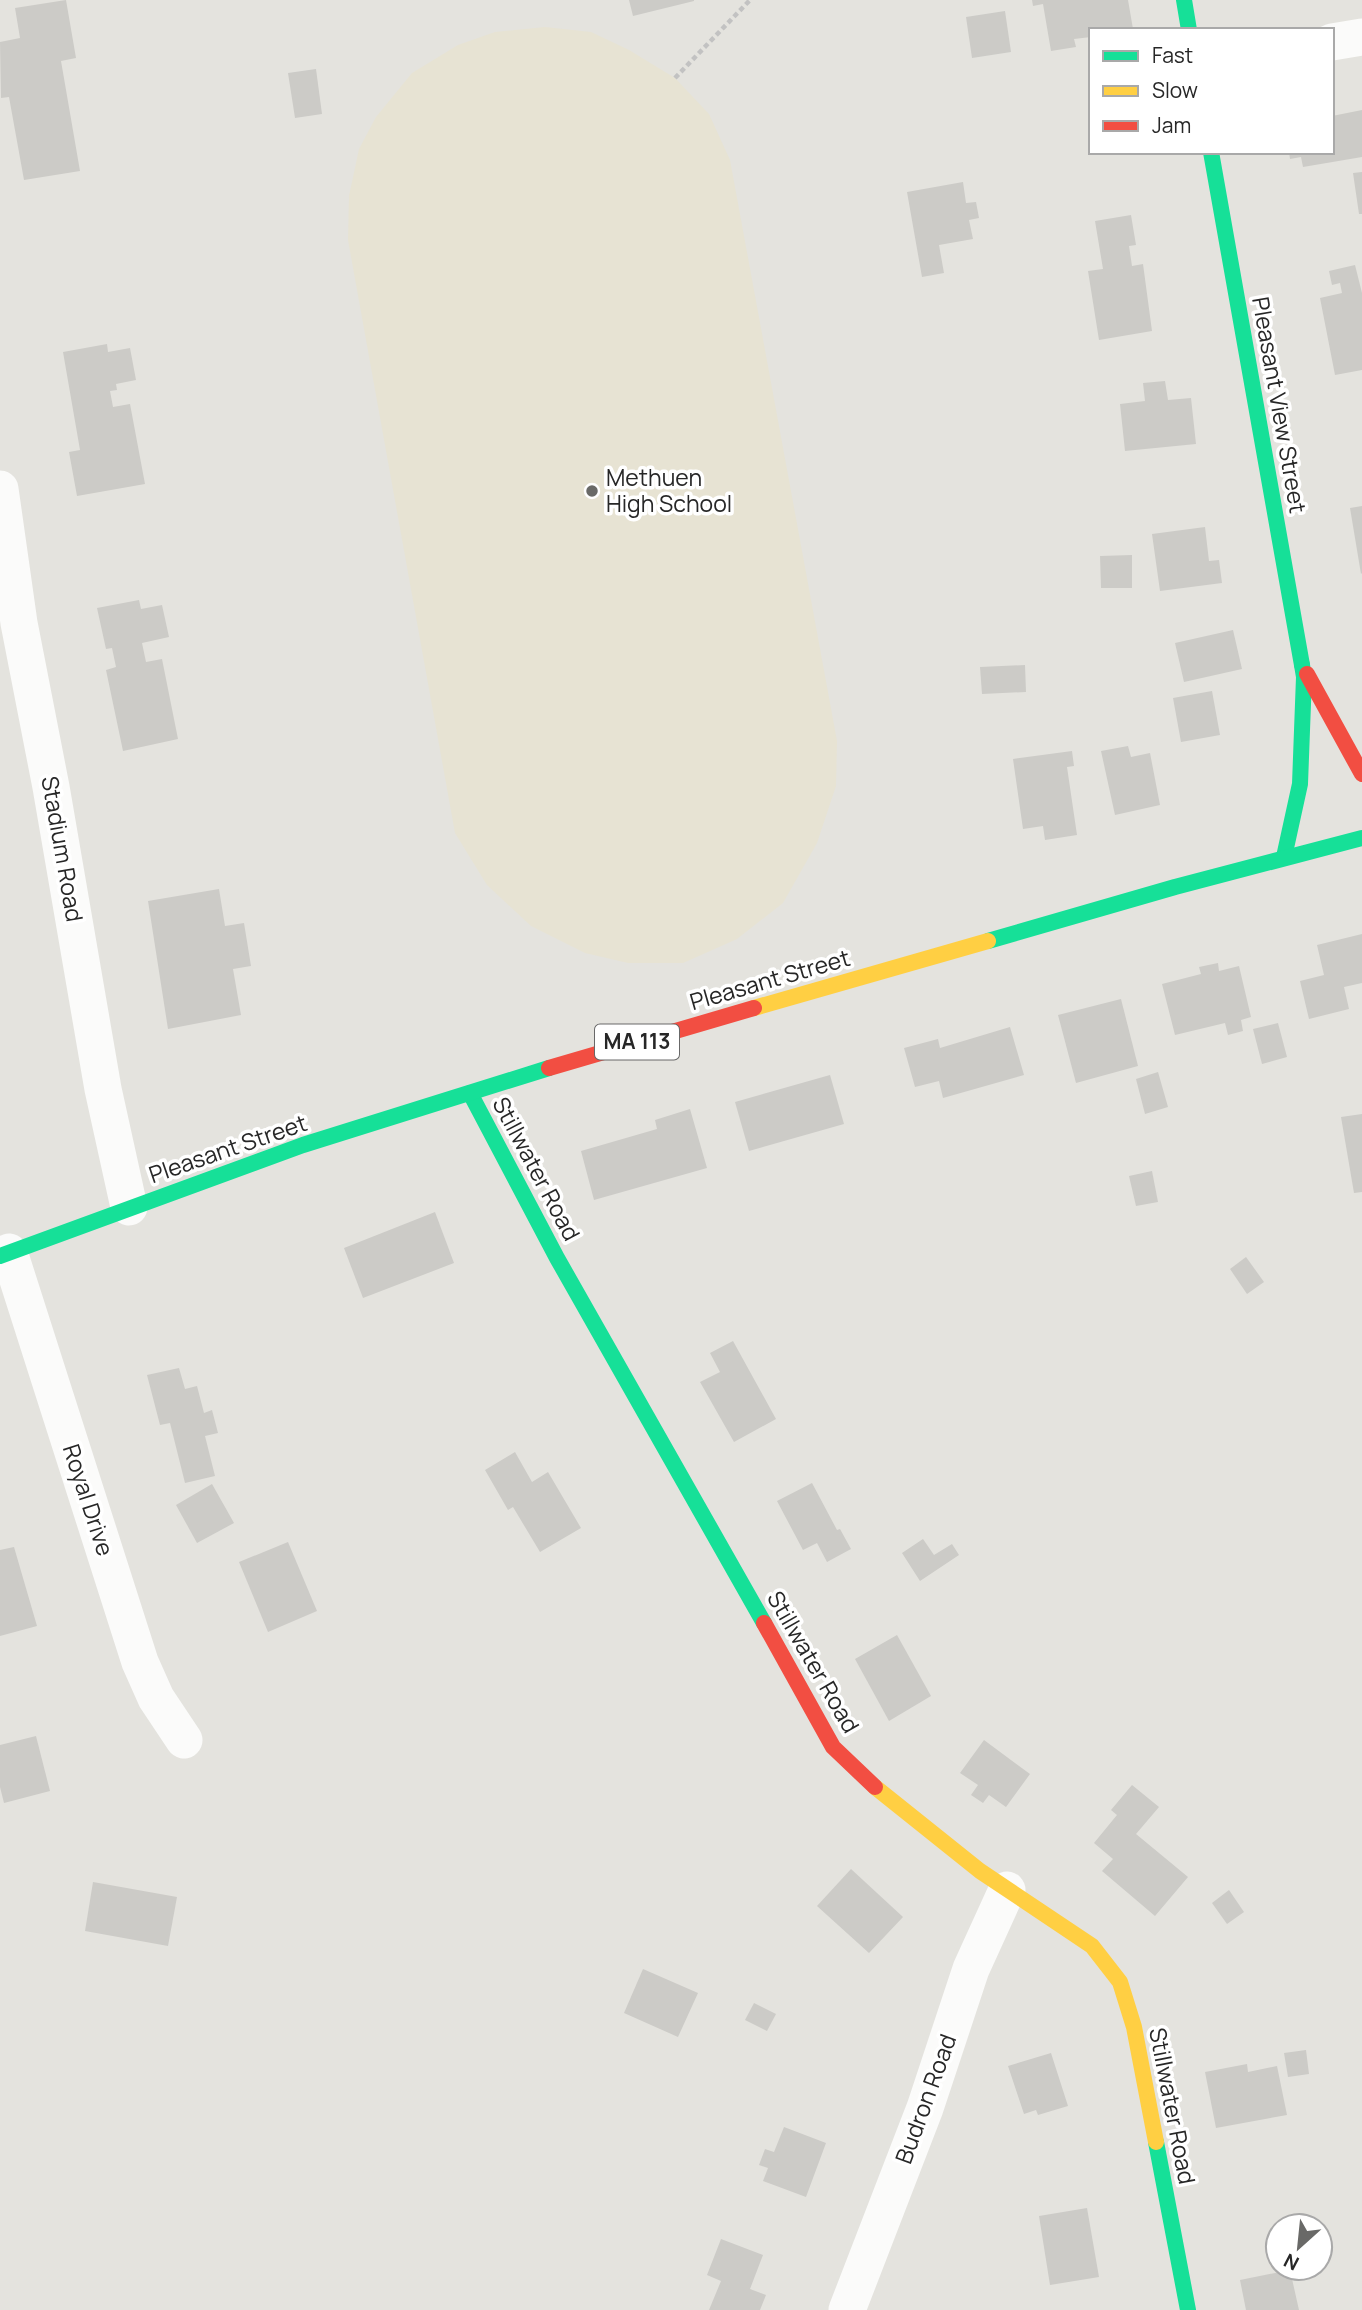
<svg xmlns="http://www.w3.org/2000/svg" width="1362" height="2310" font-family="Manrope,sans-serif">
  <rect width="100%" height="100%" fill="#e4e3de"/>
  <path fill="#e7e3d3" d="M545,27l46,5 38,18 46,28 34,36 21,46 107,581 -1,45 -19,57 -34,60 -46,36 -54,24h-55l-43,-10 -54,-27 -44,-41 -32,-52 -107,-593 1,-44 10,-47 17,-32 36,-44 46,-28 37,-13z"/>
  <g fill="#cccbc7">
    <path d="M66,0l10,58 -15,3 19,110 -56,9 -15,-83 -8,1 -1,-56 20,-4 -5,-30z"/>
    <path d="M629,0h65v1l-61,15z"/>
    <path d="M1032,0h96l5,29 -42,1v7l-17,2 2,8 -25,4 -8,-47 -10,2z"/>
    <path d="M1005,11l6,41 -39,6 -6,-41z"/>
    <path d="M316,69l6,45 -27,4 -7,-45z"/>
    <path d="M1362,110v47l-59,10 -2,-10 -11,2 -1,-7h43v-36z"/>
    <path d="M1362,172v42h-3l-6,-41z"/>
    <path d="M963,182l3,21 10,-1 3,16 -10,2 4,19 -34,6 5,28 -22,4 -15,-85z"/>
    <path d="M1131,215l5,30 -7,1 3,20 11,-2 9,67 -53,9 -11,-69 15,-2 -8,-48z"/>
    <path d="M1355,265l7,28v77l-27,5 -15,-77 22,-5 -2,-10 -8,2 -3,-14z"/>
    <path d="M107,344l1,8 22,-4 6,32 -20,4 1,6 -7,1 3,16 17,-3 15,80 -68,12 -8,-44 11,-2 -17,-98z"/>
    <path d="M1165,381l3,19 23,-2 5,46 -71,7 -5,-47 25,-3 -2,-18z"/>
    <path d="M1362,506v67l-1,1 -11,-66z"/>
    <path d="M1205,527l4,34 10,-1 3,23 -62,8 -8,-57z"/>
    <path d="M1132,555v33h-31l-1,-32z"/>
    <path d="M139,600l2,9 21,-4 7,32 -27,6 4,19 16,-3 16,80 -55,12 -17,-81 10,-3 -4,-19 -6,1 -9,-41z"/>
    <path d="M1233,630l9,39 -58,13 -9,-39z"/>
    <path d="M1025,665l1,27 -44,2 -2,-27z"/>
    <path d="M1212,691l8,44 -39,7 -8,-44z"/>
    <path d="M1128,746l3,11 19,-4 10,52 -45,10 -14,-64z"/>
    <path d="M1072,751l2,15 -7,1 10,68 -32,5 -2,-14 -20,3 -10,-70z"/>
    <path d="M219,889l6,37 19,-3 7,43 -18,3 8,46 -73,14 -20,-128z"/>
    <path d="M1362,934v49l-18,4 5,22 -40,10 -9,-38 24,-6 -7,-30z"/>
    <path d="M1218,963l1,8 20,-5 12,51 -10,3 2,11 -15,4 -3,-12 -50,12 -13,-51 39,-10 -2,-7z"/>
    <path d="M1121,999l17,67 -62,17 -18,-68z"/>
    <path d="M1278,1023l9,34 -25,7 -9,-35z"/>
    <path d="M1010,1027l14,48 -81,23 -4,-17 -24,6 -11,-39 34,-9 2,9z"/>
    <path d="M1158,1072l10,35 -23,7 -9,-35z"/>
    <path d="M830,1075l14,49 -95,27 -14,-49z"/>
    <path d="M690,1109l17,59 -113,32 -13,-49 76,-22 -2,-9z"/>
    <path d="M1362,1114v78l-8,1 -13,-76z"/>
    <path d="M1152,1171l6,31 -22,4 -7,-30z"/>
    <path d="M435,1212l19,51 -91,35 -19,-50z"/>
    <path d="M1246,1257l18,25 -17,12 -17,-25z"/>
    <path d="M733,1341l43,78 -42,23 -34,-60 20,-10 -10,-19z"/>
    <path d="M179,1368l6,21 12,-3 7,27 8,-3 6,23 -13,3 10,40 -30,7 -15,-60 -10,2 -13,-50z"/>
    <path d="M515,1452l17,30 16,-10 33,56 -41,24 -27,-45 -5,3 -23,-40z"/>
    <path d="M812,1483l25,47 3,-1 11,20 -24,13 -10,-19 -14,7 -26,-49z"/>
    <path d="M212,1484l22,39 -37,20 -21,-38z"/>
    <path d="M923,1539l11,16 18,-11 7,11 -39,26 -18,-28z"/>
    <path d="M288,1542l29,69 -49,21 -29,-70z"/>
    <path d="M14,1547l23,79 -37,10v-86z"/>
    <path d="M897,1635l34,61 -42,25 -34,-62z"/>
    <path d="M36,1736l14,55 -46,12 -4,-16v-42z"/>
    <path d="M984,1740l46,34 -24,33 -17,-12 -6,8 -12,-8 7,-10 -18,-12z"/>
    <path d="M1132,1785l27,22 -23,27 52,43 -33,39 -53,-45 11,-12 -19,-16 23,-28 -6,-5z"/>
    <path d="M851,1869l52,48 -34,36 -52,-47z"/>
    <path d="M93,1882l84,15 -9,49 -83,-15z"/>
    <path d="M1229,1890l15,22 -17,12 -15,-21z"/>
    <path d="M643,1969l55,24 -20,44 -54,-24z"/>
    <path d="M754,2003l22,11 -9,17 -22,-11z"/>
    <path d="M1306,2050l3,24 -21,3 -4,-24z"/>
    <path d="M1051,2053l17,53 -30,9 -2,-5 -12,4 -16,-48z"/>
    <path d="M1247,2064l1,8 29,-6 10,49 -71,13 -11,-56z"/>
    <path d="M784,2127l42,16 -20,54 -43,-16 5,-13 -9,-3 6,-16 9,3z"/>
    <path d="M1087,2208l12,69 -49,8 -11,-69z"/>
    <path d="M721,2239l42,16 -13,34 16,6 -6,15h-51l12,-29 -14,-6z"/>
    <path d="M1290,2270l9,40h-53l-6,-30z"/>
  </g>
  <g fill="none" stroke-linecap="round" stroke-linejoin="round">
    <path stroke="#c2c2c2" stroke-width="4.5" stroke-dasharray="5 3.5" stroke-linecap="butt" d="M675,78l75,-78"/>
    <g stroke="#fbfbfa" stroke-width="37">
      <path d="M1332,42l30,-5"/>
      <path d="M0,489l19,134 32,164 52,302 26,118"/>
      <path d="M9,1252l131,410 16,36 28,42"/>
      <path d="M847,2310l78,-202 46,-139 36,-79"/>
    </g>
    <g stroke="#16e098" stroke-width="16">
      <path d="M1184,0l5,30"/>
      <path d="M1211,152l91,513"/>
      <path d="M1284,857l16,-73 4,-107 -2,-12"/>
      <path d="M988,941l187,-54 187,-49"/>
      <path d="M470,1093l87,165 207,365"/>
      <path d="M0,1256l303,-111 246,-77"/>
      <path d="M1156,2142l32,168"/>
    </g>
    <g stroke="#ffcf43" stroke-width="16">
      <path d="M754,1008l234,-67"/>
      <path d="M875,1787l105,84 112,75 28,36 14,45 22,115"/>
    </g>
    <g stroke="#f24e42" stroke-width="16">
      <path d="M1307,674l55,100"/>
      <path d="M549,1068l205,-60"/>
      <path d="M764,1623l69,124 42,40"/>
    </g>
  </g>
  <circle fill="#696967" stroke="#fff" stroke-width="2.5" cx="592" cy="491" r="7"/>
  <g text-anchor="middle" stroke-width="7" stroke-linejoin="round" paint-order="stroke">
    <rect fill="#fff" stroke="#686868" stroke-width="2" x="595" y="1024.5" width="84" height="35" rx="5"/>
    <g font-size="21" font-weight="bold" fill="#272727">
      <text x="637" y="1049">MA 113</text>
    </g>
    <g font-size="23" fill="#272727" stroke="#fff">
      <text transform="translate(1279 405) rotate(80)" y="8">Pleasant View Street</text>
      <text transform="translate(62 849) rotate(80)" y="8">Stadium Road</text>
      <text transform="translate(770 980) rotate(-16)" y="8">Pleasant Street</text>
      <text transform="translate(228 1149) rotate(-19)" y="8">Pleasant Street</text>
      <text transform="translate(536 1169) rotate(62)" y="8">Stillwater Road</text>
      <text transform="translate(88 1500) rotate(72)" y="8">Royal Drive</text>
      <text transform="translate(813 1662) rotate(60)" y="8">Stillwater Road</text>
      <text transform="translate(926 2099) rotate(-70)" y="8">Budron Road</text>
      <text transform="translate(1172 2106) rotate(79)" y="8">Stillwater Road</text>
    </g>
    <g font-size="23" fill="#272727" stroke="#fff" text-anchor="start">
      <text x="606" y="486">Methuen<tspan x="606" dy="26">High School</tspan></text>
    </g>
  </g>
  <rect x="1089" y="28" width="245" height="126" fill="#ffffff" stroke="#a9a9a9" stroke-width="2"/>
  <rect x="1103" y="51" width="35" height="10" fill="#16e098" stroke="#a9a9a9" stroke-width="2"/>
  <text x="1152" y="63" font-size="21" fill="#272727">Fast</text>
  <rect x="1103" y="86" width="35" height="10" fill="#ffcf43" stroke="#a9a9a9" stroke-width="2"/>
  <text x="1152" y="98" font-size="21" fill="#272727">Slow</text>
  <rect x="1103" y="121" width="35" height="10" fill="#f24e42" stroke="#a9a9a9" stroke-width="2"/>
  <text x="1152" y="133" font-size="21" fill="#272727">Jam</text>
  <g transform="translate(1299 2247) rotate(207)"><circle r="33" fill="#ffffff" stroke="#a9a9a9" stroke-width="2"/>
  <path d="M0-5L12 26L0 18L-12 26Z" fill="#696967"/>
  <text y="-10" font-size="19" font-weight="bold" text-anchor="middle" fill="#272727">N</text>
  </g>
</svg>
